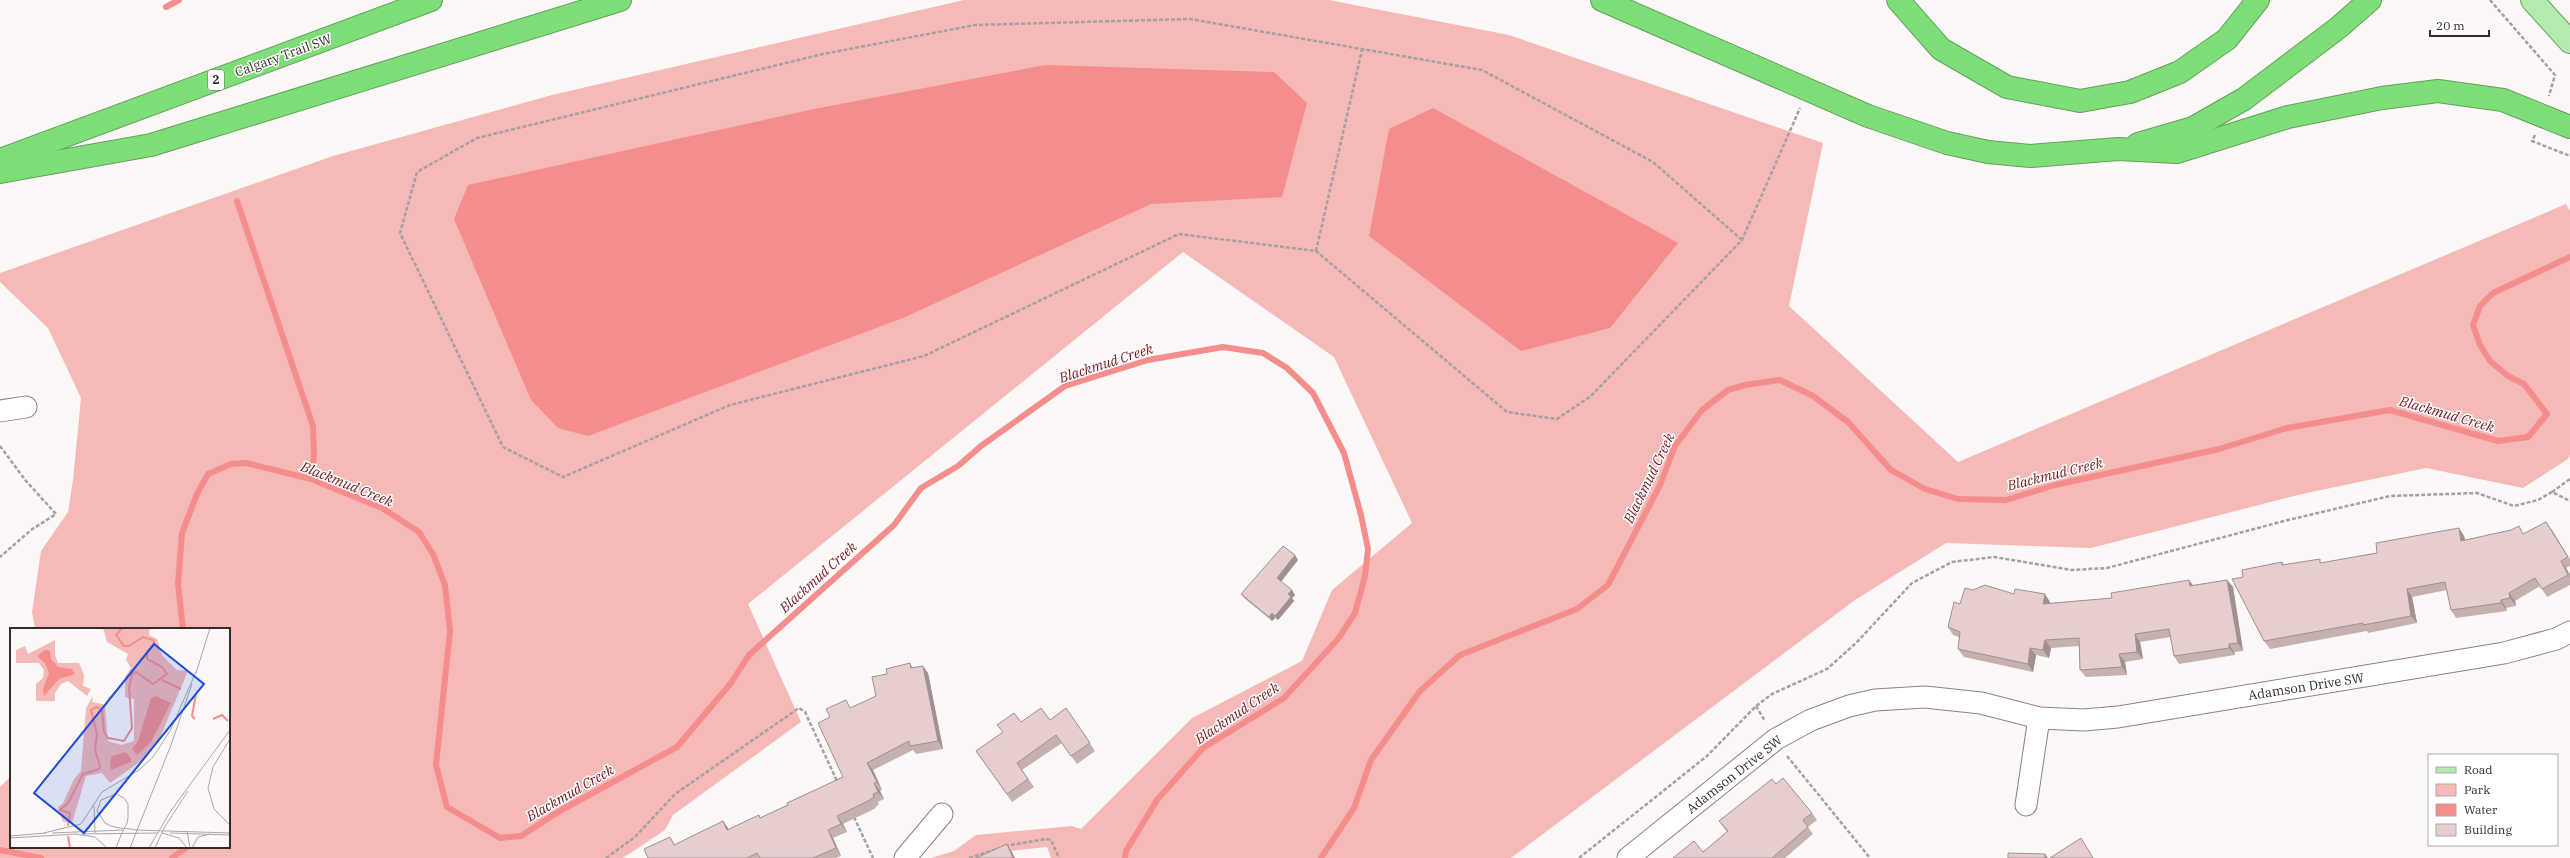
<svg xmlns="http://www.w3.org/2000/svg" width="2570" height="858" font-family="'IBM Plex Serif',serif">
  <rect width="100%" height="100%" fill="#fdf8f8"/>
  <path fill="#f5b9b7" d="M964,0h365l180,35 314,108 -34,163 169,156 608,-258 4,7v244l-2,4 -45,29 -97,-20 -124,26 -211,54 -145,-5 -91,57 -344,258h-460l-4,-11 -37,4 -17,7h-62l23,-7 22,-16 96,-9 9,3 111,-111 110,-57 30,-71 80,-67 -78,-166 -151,-105 -435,352 53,118 -128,93 -8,15 -42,28h-623v-71l11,-11v71h218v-218h-194l-3,-17 9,-61 27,-39 5,-32 8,-82 -33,-70 -48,-46v-9l333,-117 219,-61z"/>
  <g fill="#f58d8c">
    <path d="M1045,65l229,7 33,31 -25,94 -131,7 -248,114 -315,118 -30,-8 -27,-28 -77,-181 14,-34 346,-76z"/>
    <path d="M1433,108l245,135 -68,85 -89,23 -152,-115 20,-107z"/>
  </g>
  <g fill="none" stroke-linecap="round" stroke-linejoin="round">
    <g stroke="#f58d8c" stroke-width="6">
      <path d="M166,7l13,-7"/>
      <path d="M237,201l76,225 1,29 -3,24"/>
      <path d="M183,629l-5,-45 4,-51 15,-39 11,-20 23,-10 15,-1 65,16 71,29 37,24 14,22 12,31 5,46 -14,134 11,42 53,31 21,-2 37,-24 119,-65 54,-64 18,-28 145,-130 27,-37 37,-22 23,-20 84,-60 83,-26 75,-13 40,6 24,15 26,25 31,60 17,62 7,34 -3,27 -10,37 -17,26 -54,59 -81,50 -46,52 -31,51 -1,7"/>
      <path d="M0,850l41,8"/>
      <path d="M172,858l15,-11"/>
      <path d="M1321,858l33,-50 17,-48 49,-69 40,-36 117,-46 31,-24 52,-100 15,-39 27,-36 26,-20 17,-5 35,-5 33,16 35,26 43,48 34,19 33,10 48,1 49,-15 164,-36 68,-21 103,-18 108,31 30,-4 19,-23 -23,-30 -16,-8 -18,-15 -10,-16 -7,-20 7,-19 13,-13 77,-36"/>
    </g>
    <g stroke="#937e7d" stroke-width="23">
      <g id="minor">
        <path d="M0,411l26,-4"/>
        <path d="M2026,805l13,-87"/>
        <path d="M905,858l37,-44"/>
        <path d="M1628,858l148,-119 35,-19 38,-14 26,-6 50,-3 56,6 58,15 45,2 34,-3 386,-64 52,-14 14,-7"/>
      </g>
    </g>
    <g stroke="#64a05d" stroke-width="24">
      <path id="major" d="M2532,0l38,42"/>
    </g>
    <g stroke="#64a05d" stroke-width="24">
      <g id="highway">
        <path d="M1602,0l266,116 79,27 41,9 42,4 88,-7 59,3 111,-35 94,-19 56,-7 65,9 67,27"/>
        <path d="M1898,0l43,49 66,38 73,14 50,-9 50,-20 47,-33 31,-39"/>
        <path d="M2138,144l55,-16 51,-29 94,-71 32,-28"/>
        <path d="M0,160l431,-160"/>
        <path d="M0,172l151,-27 469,-145"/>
      </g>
    </g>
    <g stroke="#a6a0a0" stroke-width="2.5" stroke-dasharray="4 2" stroke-linecap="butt">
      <path d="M2490,0l65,75 -6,21"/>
      <path d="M2535,135l-3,6 38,15"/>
      <path d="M1742,240l-89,-78 -171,-92 -292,-51 -215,6 -152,29 -346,84 -60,34 -17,61 103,214 60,30 167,-72 194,-49 255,-122 137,17 191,161 50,7 34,-23 151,-156 58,-132"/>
      <path d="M1316,251l46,-201"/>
      <path d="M0,446l26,35 30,33 -25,16 -31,27"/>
      <path d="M2552,492l18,-13"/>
      <path d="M1756,706l9,15"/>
      <path d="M1787,756l83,102"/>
      <path d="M854,817l19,41"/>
      <path d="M1005,846l41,-7 5,1 8,18"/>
      <path d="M606,858l29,-21 40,-43 124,-86 6,4 32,69"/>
      <path d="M969,858l31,-10"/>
      <path d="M1579,858l128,-102 49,-50 16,-12 55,-25 29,-26 56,-60 40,-21 42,-5 78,13 35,-2 181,-48 102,-24 87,-3 37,13 24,-6 14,-8 18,9"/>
    </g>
    <use href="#minor" stroke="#fff" stroke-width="21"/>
    <use href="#major" stroke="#b2ebad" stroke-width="22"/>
    <use href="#highway" stroke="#7ede77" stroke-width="22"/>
  </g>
  <g fill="#c5b1b0">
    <path d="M2546,522l24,37v7l-4,2 4,7v10l-23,12 -7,-11 -25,15 1,5 -10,2 1,3 -51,7 -5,-8 -4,-20 -35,7 5,26 -49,10 -1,-2 -97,18 -6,-8 -21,-64 39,-15 2,3 38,-2 142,-27 1,4 59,-6z"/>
    <path d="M1298,560l-17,21 14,14 -3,3 2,3 -16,19 -3,-2 -3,3 -28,-23 -3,-4z"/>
    <path d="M2189,580l4,5 34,-5 6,7 10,64 -9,1 1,3 -56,9 -5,-8 -3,-19 -31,5 3,17 -18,3 2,13 -41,2 -6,-7 -1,-24 -28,2 -2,10 -13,-3 -3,17 -69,-15 -6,-8 1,-12 -6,-2 -5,-8 12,-23 54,-10 36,8v1l62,-5z"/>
    <path d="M910,663l3,5 15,5 15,76 -27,5 -3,-4 -40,20 9,20 -2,1 4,8 -6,3 1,2 -5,5 -31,15 4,8 -14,6 8,18 -5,2h-188l22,-21 5,8 48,-24 6,9 32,-12 82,-41 8,-69 25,-12 11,-22z"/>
    <path d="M1066,708l29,43 -18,13 -15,-21 -40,27 12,17 -22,15 -36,-51 27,-19 18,-10 29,-2z"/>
    <path d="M1776,784l36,29 5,7 -9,7 5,7 -28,24h-112l30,-6 24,-20 -8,-11z"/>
  </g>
  <g fill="#a09090">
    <path d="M2546,522l6,8 18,30z"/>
    <path d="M2459,528l5,8 3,12 -6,-7z"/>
    <path d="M1295,555l3,5 -18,23 -3,-5z"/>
    <path d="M2561,561l5,7 4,7v2z"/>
    <path d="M2189,580l5,7 -4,-1z"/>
    <path d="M2227,580l6,7 10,64 -5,-8z"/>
    <path d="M2407,589l5,8 5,26 -6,-7z"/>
    <path d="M1292,590l3,5 -3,3 2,3 -16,19 -3,-4 13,-22z"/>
    <path d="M2509,593l6,8 1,5 -6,-8z"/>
    <path d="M2045,594l5,8 -2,9 -5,-7z"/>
    <path d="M2501,600l5,8 1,3 -6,-8z"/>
    <path d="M1272,613l3,5 -3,3 -3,-4z"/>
    <path d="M2135,634l5,8 3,17 -6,-7z"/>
    <path d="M2045,640l6,8 -2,10 -6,-8z"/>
    <path d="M2229,644l5,8 1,3 -6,-7z"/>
    <path d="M2030,648l6,7 -3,17 -5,-8z"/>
    <path d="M2119,654l6,8 2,13 -5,-8z"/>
    <path d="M923,666l5,7 15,76 -5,-8z"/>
    <path d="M867,763l6,7 9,20 -5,-8z"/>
    <path d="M874,783l6,8 4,8 -6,-7z"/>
    <path d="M837,816l6,8 4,8 -6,-8z"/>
    <path d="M723,821l5,7 5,10 -6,-8z"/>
    <path d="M828,830l5,8 8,18 -5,-8z"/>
    <path d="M1007,844l5,8 3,6h-2z"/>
    <path d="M2045,854l3,4h-3z"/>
  </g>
  <g fill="#e5cecd" stroke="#a09090">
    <path d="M2546,522l22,35 -7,4 7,14 -26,14 -7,-11 -26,15 1,5 -9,2v3l-50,7 -6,-28 -38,7 4,27 -48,9v-2l-99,18 -32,-62 11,-2 -1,-7 40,-8v3l38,-6v4l57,-10 -1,-10 83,-15 2,13 50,-11 8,-4 4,8z"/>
    <path d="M1283,546l12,9 -18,23 15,12 -4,4 3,3 -16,19 -3,-3 -3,4 -28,-23z"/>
    <path d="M2189,580l1,6 37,-6 11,63 -9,1v4l-55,8 -5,-27 -34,5 2,18 -18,2 3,13 -42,3 -1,-32 -34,2 -2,10 -13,-2 -2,16 -70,-15 2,-17 -12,-5 6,-25 6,2 5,-16 8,2 12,-5 29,9 1,-5 30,5 -2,10 69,-6 -1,-5z"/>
    <path d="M910,663l1,5 12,-2 15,75 -28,5 -1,-5 -42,22 10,19 -3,1 4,9 -5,2 1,3 -6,4 -31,15 4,8 -13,6 8,18 -23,10h-53l-3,-5 -10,5h-99l-4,-9 26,-12 4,8 49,-24 4,9 32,-15 1,3 28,-13 -1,-2 56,-26 -25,-54 12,-6 -4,-8 20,-9 4,8 26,-12 -4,-19 15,-3 -1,-5z"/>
    <path d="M1041,708l9,12 16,-12 24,35 -19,13 -15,-21 -39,28 11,16 -21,15 -31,-43 27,-19 -6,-7 17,-12 7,9z"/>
    <path d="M1783,778l29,35 -9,7 5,7 -36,31h-99l21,-17 9,11 25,-21 -9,-10 53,-42 4,5z"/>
    <path d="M2081,838l12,20h-43z"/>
    <path d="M1007,844l6,14h-37z"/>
    <path d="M2008,853l37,1v4h-37z"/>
  </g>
  <g text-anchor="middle" stroke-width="3" stroke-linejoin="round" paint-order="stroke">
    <rect fill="#fff" stroke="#726b6b" stroke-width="1" x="208" y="70" width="16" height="20" rx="3"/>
    <g font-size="12" font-weight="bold" fill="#352c2c">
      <text x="216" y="84">2</text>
    </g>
    <g font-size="13" fill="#352c2c" stroke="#fff">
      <text transform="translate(283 55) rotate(-20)" y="5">Calgary Trail SW</text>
      <text transform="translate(2306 686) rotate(-9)" y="5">Adamson Drive SW</text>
      <text transform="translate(1734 774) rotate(-38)" y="5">Adamson Drive SW</text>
    </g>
    <g font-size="14" font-style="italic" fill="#72161f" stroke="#fff">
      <text transform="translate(1106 363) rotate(-18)" y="5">Blackmud Creek</text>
      <text transform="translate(2447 414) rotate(16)" y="5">Blackmud Creek</text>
      <text transform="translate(2055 474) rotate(-14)" y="5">Blackmud Creek</text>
      <text transform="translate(1649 478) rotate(-64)" y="5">Blackmud Creek</text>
      <text transform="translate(347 484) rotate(22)" y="5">Blackmud Creek</text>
      <text transform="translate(818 577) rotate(-42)" y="5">Blackmud Creek</text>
      <text transform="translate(1237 713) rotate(-34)" y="5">Blackmud Creek</text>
      <text transform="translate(570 793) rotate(-30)" y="5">Blackmud Creek</text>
    </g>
  </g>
  <g transform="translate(10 628)">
    <rect width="220" height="220" fill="#fdf8f8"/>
    <path d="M93,0h47l-1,7 8,4 5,16 15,15 11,1 -30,71 -14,17 -34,24 -8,-10 -16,3 -14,47 -9,-1 -5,-15 5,-4 11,-24 7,-8 5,-63 7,-12 -1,6 14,3 3,-9 2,1 -6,11 3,33 13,4 13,-4v-42l-9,-2v-20l6,-9 -5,-8 2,-6 -21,-12zM45,12v15l3,8h21l5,12 -1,11 8,3 -4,7 -19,-15 -7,3 -6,9v8h-19v-17l7,-6 1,-8 -5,-7h-23v-13l9,-4 3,8z" fill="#f5b9b7"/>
    <path d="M35,22l5,1 1,8 7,8 14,2 3,5 -16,5 -15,17 -1,-7 6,-16 -4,-10 -8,-7zM146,68l15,7 -20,39 -14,13 -5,-6 6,-8 13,-43zM116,124l5,7v3l-20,8 -1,-8 2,-6z" fill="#f58d8c"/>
    <path fill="none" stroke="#f58d8c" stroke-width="2" d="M152,52l19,9M185,91l-3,-3 4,-22M203,91l9,-4 6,6M58,198l2,-13 -10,-3 8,-7 15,-29 16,-5 1,-3 -5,-16 2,-16 -6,-24 6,-3 5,3 2,22 4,6 16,3 8,-13 -3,-40 3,-14 4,-2 17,12 14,-10 -5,-7 -15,-8v-7l8,-8 -2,-4 -10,-3 -14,9h-5l-8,-11 6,-7M58,208l2,12"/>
    <path fill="none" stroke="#ada6a6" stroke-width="1" d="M186,45l14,-45M220,111l-17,28 -5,21 6,21 16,16M84,178l1,27M126,202l94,3M177,203l3,17M34,205l37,-9 21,-32 37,-22 14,-13 17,-26 26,-59M42,205l72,-3M152,205l17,5 8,10M160,205l60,2M65,206l20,3 12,11M72,206l76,-1M0,208l36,-3M0,210l66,-4M106,220l5,-13 6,-12 1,-5v-14l-4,-6 -8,-4 -15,6 -4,11 8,12 6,3 8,2 11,1 7,1M120,220l41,-103 21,-61M139,220l21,-36 60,-82M145,220l9,-20 24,-37M182,220l6,-11 12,-3"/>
    <path fill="#1d4ed8" fill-opacity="0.15" stroke="#1d4ed8" stroke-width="2" d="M144,16l50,40 -120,149 -50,-40z"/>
    <rect width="220" height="220" fill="none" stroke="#352c2c" stroke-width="2"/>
  </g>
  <rect x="2428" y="754" width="130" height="92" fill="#ffffff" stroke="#aeabab"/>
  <rect x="2436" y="767" width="20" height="6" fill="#b2ebad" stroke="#aeabab"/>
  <text x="2464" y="774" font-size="12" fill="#352c2c">Road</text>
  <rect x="2436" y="784" width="20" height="12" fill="#f5b9b7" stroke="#aeabab"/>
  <text x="2464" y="794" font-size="12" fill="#352c2c">Park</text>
  <rect x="2436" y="804" width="20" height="12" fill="#f58d8c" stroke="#aeabab"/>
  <text x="2464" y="814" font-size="12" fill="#352c2c">Water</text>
  <rect x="2436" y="824" width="20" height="12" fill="#e5cecd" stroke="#aeabab"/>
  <text x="2464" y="834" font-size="12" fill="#352c2c">Building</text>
  <path d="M2430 30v6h59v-6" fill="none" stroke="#352c2c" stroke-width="2"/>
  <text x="2436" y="30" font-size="12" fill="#352c2c" stroke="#ffffff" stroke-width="3" paint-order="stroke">20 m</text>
</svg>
